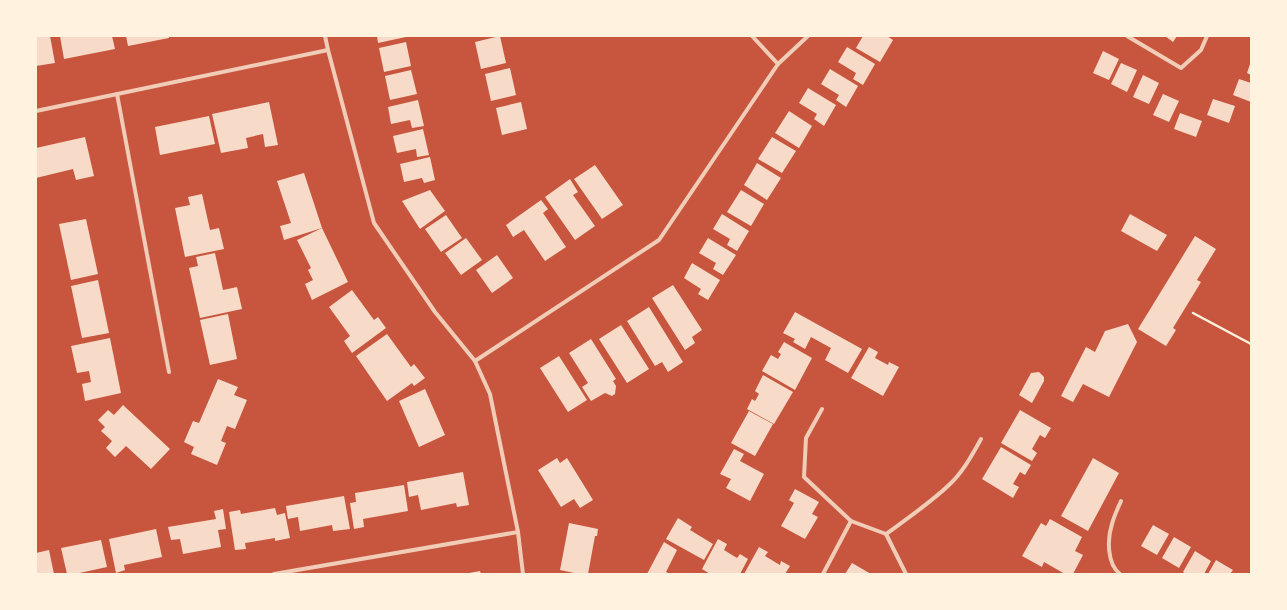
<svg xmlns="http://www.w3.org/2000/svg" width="1287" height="610" font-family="Montserrat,sans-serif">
  <rect width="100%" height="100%" fill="#c8553d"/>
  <g fill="#f7dbc8">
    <path d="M50,36l5,27 -19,3v-29z"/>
    <path d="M60,36h52l3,13 -51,10z"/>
    <path d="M126,36h43v2l-41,8z"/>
    <path d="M377,36h29v1l-28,6z"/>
    <path d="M500,36l6,27 -25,6 -6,-27z"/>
    <path d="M863,36h24l6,4 -13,22 -24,-14z"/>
    <path d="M1165,36h12l-4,6z"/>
    <path d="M406,42l5,24 -27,6 -5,-24z"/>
    <path d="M847,47l28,17 -12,21 -10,-6 3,-6 -18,-11z"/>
    <path d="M1103,51l16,8 -10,21 -16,-7z"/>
    <path d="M1251,61v14l-4,-2z"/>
    <path d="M1121,63l16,7 -10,22 -16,-8z"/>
    <path d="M510,68l6,27 -25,6 -6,-27z"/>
    <path d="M830,69l28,17 -12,21 -10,-7 3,-5 -18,-11z"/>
    <path d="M411,70l6,24 -27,6 -5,-24z"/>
    <path d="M1143,75l16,8 -10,21 -16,-7z"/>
    <path d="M1239,79l12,4v19l-18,-7z"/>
    <path d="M808,88l28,17 -12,21 -10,-7 3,-5 -18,-11z"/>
    <path d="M1163,94l16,7 -10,21 -16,-7z"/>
    <path d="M1213,99l22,7 -6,17 -22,-8z"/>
    <path d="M418,100l6,26 -12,2 -2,-8 -19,4 -3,-17z"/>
    <path d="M269,102l9,43 -13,2 -2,-13 -17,4 2,10 -27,5 -9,-39z"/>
    <path d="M521,102l6,27 -25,6 -6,-27z"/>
    <path d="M789,111l23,15 -13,22 -24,-15z"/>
    <path d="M1180,113l22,8 -6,16 -22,-8z"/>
    <path d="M209,116l6,28 -55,11 -5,-28z"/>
    <path d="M423,129l6,26 -12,2 -1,-8 -19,4 -4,-17z"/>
    <path d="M85,137l9,39 -18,4 -3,-11 -37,9v-30z"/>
    <path d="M772,137l24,14 -14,22 -24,-14z"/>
    <path d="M430,157l5,23 -11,3 -2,-5 -18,4 -4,-18z"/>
    <path d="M757,163l24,15 -14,22 -23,-15z"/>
    <path d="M595,165l28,40 -21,14 -28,-40z"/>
    <path d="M304,173l18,55 -38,12 -4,-14 11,-3 -14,-42z"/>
    <path d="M570,179l8,13 -5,3 22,31 -20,14 -30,-43z"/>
    <path d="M430,190l15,21 -25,18 -18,-28z"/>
    <path d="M741,190l23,14 -13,22 -24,-14z"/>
    <path d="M202,194l8,36 9,-2 5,21 -39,8 -10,-49 15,-3 -2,-8z"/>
    <path d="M541,200l7,9 -5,4 23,34 -21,14 -21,-31 -11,7 -7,-12z"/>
    <path d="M722,214l27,17 -12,20 -10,-6 3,-6 -17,-10z"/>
    <path d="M1130,214l37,21 -10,16 -36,-20z"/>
    <path d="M446,215l16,23 -21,14 -16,-23z"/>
    <path d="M86,219l12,55 -27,6 -12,-56z"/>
    <path d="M322,228l26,54 -36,18 -7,-16 8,-4 -5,-10 3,-2 -14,-28z"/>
    <path d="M1195,236l21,13 -19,31 4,2 -28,46 3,2 -10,16 -28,-17z"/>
    <path d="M466,238l16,22 -21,15 -16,-22z"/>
    <path d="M708,238l28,17 -13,20 -10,-6 3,-6 -17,-10z"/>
    <path d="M215,253l8,37 14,-3 5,22 -42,9 -11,-50 9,-2 -2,-9z"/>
    <path d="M497,255l16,23 -21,15 -16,-23z"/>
    <path d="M692,263l28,17 -12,20 -10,-6 3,-5 -17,-11z"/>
    <path d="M98,280l11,53 -27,5 -11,-52z"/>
    <path d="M673,285l29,45 -10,7 3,6 -10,7 -33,-52z"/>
    <path d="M352,290l22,30 4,-3 8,11 -34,25 -8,-12 6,-5 -21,-29z"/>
    <path d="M649,307l34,55 -15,10 -6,-10 -7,4 -28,-45z"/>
    <path d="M795,312l67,37 -14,24 -23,-13 6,-12 -20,-11 -6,12 -12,-7 2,-3 -12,-6z"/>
    <path d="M228,314l9,45 -27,6 -10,-45z"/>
    <path d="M1128,324l9,18 -28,55 -26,-13 -10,18 -12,-6 25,-49 9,5 10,-21z"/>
    <path d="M621,325l28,44 -22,14 -28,-44z"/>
    <path d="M387,334l24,33 3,-3 11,14 -11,8 -2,-3 -25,18 -31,-45z"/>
    <path d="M110,338l11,55 -36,8 -3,-17 9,-2 -2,-11 -12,2 -6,-27z"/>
    <path d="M591,339l25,40 -3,2 3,5 -1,8 -3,2 -7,-3 -14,8 -9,-14 6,-4 -19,-30z"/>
    <path d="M784,342l28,16 -17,32 -33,-19 9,-16 7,4 3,-5 -3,-2z"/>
    <path d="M869,347l9,5 -3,6 13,7 1,-3 10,5 -16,29 -32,-18z"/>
    <path d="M559,356l28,44 -19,12 -28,-44z"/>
    <path d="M1039,372l5,5v4l-12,22 -13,-8 12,-22z"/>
    <path d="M763,375l30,17 -19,32 -27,-15 5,-10 3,2 4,-7 -4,-3z"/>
    <path d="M218,379l20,8 -4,8 13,5 -12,29 -8,-3 -6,15 5,2 -9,22 -26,-11 3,-7 -10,-5 9,-21 6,2z"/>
    <path d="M425,389l20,46 -26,12 -20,-46z"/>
    <path d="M123,405l47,44 -19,20 -25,-23 -11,11 -9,-9 6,-7 -11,-10 4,-4 -7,-7 10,-10 6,5z"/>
    <path d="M1020,410l31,18 -6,10 -5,-3 -8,14 5,4 -5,8 -31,-18z"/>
    <path d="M749,411l24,13 -18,32 -24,-13z"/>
    <path d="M1001,447l30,18 -6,10 -5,-3 -7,12 6,3 -6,11 -31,-19z"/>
    <path d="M734,449l10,5 -4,7 24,13 -14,27 -24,-13 5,-9 -11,-5z"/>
    <path d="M557,458l3,5 7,-5 26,42 -13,8 -6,-9 -13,8 -23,-37z"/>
    <path d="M1093,458l26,15 -31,58 -27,-15z"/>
    <path d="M463,472l6,33 -12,2 -1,-4 -35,7 -3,-15 -9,2 -2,-15z"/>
    <path d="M404,485l4,26 -45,8 1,8 -10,2 -4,-26 6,-1 -1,-9z"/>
    <path d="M795,489l24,13 -7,12 6,3 -13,22 -24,-13 13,-23 -5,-3z"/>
    <path d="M344,496l6,33 -17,2 -1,-6 -32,6 -2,-14 -10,2 -2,-13z"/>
    <path d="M275,508l2,7 8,-2 5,25 -15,3v-3l-30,5 1,6 -11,1 -6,-38 11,-2 1,4z"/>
    <path d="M223,509l3,20 -8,1 3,17 -38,7 -3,-15 -9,1 -3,-13 48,-8 -2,-8z"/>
    <path d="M678,518l14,9 -2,3 23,14 -9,16 -38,-21z"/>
    <path d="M1050,519l32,18 -7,14 8,4 -10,19h-8l-21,-12 -2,5 -20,-11 19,-33 5,3z"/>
    <path d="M569,523l29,6 -1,7h-2l-7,38h-9l-19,-4z"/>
    <path d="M1153,525l16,9 -12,21 -16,-9z"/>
    <path d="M156,529l6,28 -38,8 1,5 -9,3 -7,-34z"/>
    <path d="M1174,537l17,10 -12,21 -17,-10z"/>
    <path d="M718,539l9,5 -3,6 13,8 3,-4 8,5 -8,15h-30l-8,-5z"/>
    <path d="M101,540l6,27 -32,7h-8l-6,-26z"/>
    <path d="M664,542l13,8 -11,22 4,2h-23z"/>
    <path d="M759,547l9,5 -3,4 15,9 1,-4 9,5 -5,8h-41z"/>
    <path d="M49,550l5,24h-18v-21z"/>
    <path d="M1195,551l16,10 -7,13h-18l-3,-2z"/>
    <path d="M1216,560l17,10 -3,4h-22z"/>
    <path d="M852,563l19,11h-26z"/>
    <path d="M480,571l1,3h-12v-1z"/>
  </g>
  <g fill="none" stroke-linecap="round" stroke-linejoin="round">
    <path stroke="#fff3e0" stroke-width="2.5" d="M1193,313l58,31"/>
    <g stroke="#f1ccb7" stroke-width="4">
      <path d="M325,36l3,14 46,173 61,89 40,49 15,33 28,138 5,42"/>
      <path d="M1127,36l54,32 20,-18 6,-14"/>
      <path d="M778,64l30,-28"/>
      <path d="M117,94l52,278"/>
      <path d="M36,111l292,-61"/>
      <path d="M475,361l184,-121 119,-176 -26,-28"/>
      <path d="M822,409l-16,29 -2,39 47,44"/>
      <path d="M886,534c22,-16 44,-31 63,-49 14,-13 23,-30 32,-46"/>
      <path d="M274,574l244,-42"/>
      <path d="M823,574l28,-53 35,13 20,40"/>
      <path d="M1120,574c-13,-10 -13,-35 -8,-50 2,-8 6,-16 9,-23"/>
    </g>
  </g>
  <rect width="1287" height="610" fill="none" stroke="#fff3e0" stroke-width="74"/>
</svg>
